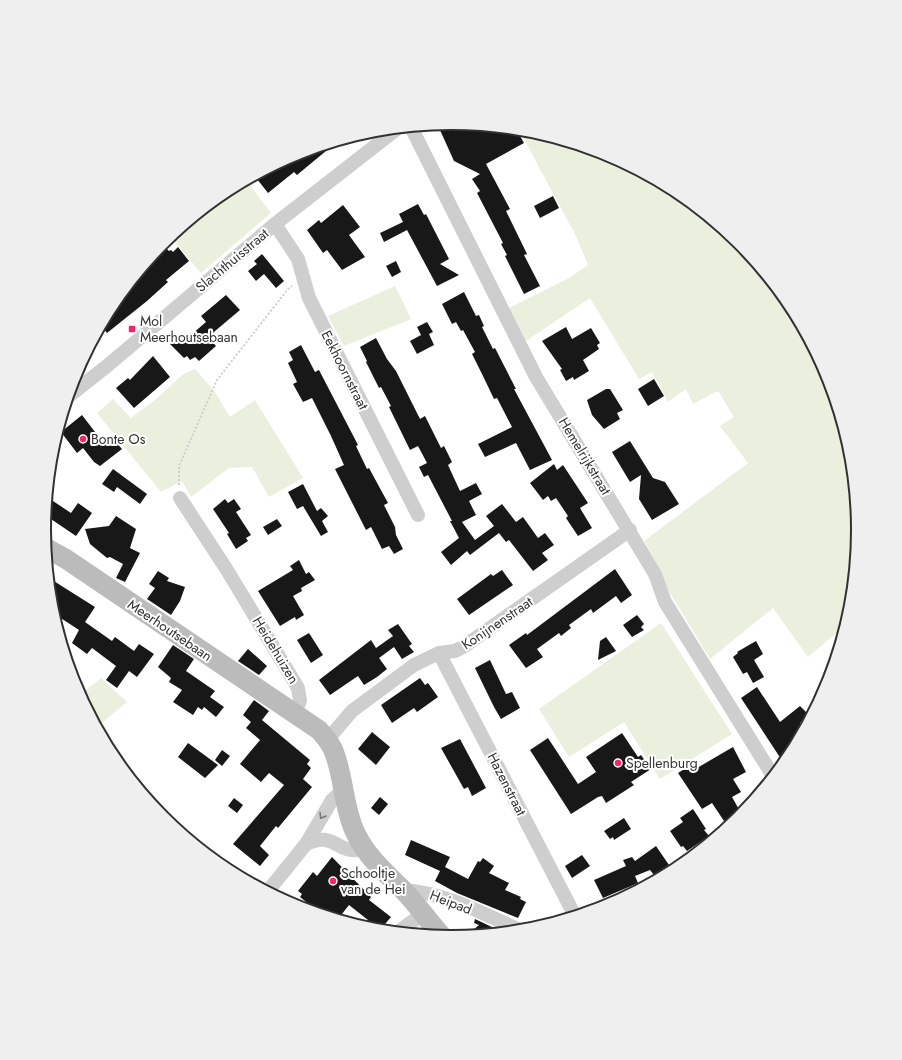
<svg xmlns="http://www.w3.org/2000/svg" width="902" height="1060" font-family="Jost,sans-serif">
  <rect width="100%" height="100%" fill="#fff"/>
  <g fill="#ebefde">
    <path d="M519,130l12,1 76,23 70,38 62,50 51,62 37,70 23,77 8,79 -8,80 -4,15 -38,32 -35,-49 -63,51 -43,-71 -6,-18 -17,-29 104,-78 -28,-37 14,-9 -16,-26 -25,13 -7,-15 -18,13 -16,-30 -13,7 -49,-81 -64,43 -17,-33 60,-30 19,-13 -12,-29z"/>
    <path d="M246,180l25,33 -70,60 -31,-37 55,-45z"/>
    <path d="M395,286l16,33 -67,27 -16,-30z"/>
    <path d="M195,369l20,23 15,25 25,-17 48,78 -34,19 -17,-30 -23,1 -38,29 -9,-16 -21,11 -64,-79 16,-14 18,19 25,-19 26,-24z"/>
    <path d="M661,623l71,111 -72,45 -36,-57 -55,35 -30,-48z"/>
    <path d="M101,678l26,24 -30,25 -17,-32z"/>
  </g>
  <g fill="#181818">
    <path d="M454,123l62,6 8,14 -38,21 24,45 -4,2 21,43 -3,1 16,31 -16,8 -19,-38 2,-1 -6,-11 2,-1 -26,-50 3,-2 -8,-12 8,-5 -26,-13 -14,-31z"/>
    <path d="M338,141l-41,34 -3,-3 -26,21 -11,-14 11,-9 27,-16z"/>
    <path d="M553,196l6,12 -19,10 -6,-12z"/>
    <path d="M418,204l6,11 2,-1 23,45 -9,5 19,11 -22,11 -30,-56 -23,12 -4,-9 23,-11 -4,-8z"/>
    <path d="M343,205l17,22 -11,8 16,22 -23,13 -15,-20 -4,3 -16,-23 12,-10 2,3z"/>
    <path d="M162,244l7,7 2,-1 2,2 5,-5 11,14 -23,19 2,2 -21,19 -40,32 -6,-7 12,-22 20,-19 -3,-2z"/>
    <path d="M262,254l22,27 -8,7 -12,-14 -8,7 -8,-10 9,-7 -3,-3z"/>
    <path d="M396,261l5,11 -9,5 -6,-11z"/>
    <path d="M464,292l12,24 3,-1 5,11 -2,1 11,22 2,-1 21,41h-2l38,71 -22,10 -14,-27 -31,14 -7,-13 34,-17 -15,-29 -3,1 -11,-23 -11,-22 3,-2 -12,-22 -2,1 -5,-9 -4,2 -10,-20z"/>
    <path d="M226,295l14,15 -32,27 8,9 -17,15 -4,-4 -5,3 -3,-4 -3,2 -14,-14 9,-8 5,5 22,-19 -5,-6z"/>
    <path d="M427,322l6,10 -4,2 5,11 -17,9 -7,-13 11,-6 -4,-8z"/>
    <path d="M566,327l6,12 19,-11 9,15 -3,2 2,4 -16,11 6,11 -15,9 -1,-3 -7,4 -6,-11 2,-1 -20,-28z"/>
    <path d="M376,338l11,21 9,12 24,48 5,-3 16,32 3,-2 8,16 -4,3 12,26 16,-8 6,11 -13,7 7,14 -14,7 13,18 19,-14 -8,-10 16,-12 14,18 7,-5 15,21 7,-5 9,12 -12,8 6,7 -15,11 -24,-31 -3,2 -7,-9 -29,22 -3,-4 -16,14 -10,-13 18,-14 -9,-17h2l-24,-46 -4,2 -5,-10 8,-4 -9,-17 -8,4 -21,-43 2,-1 -10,-19 -2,1 -13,-26 1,-1 -7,-14z"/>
    <path d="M301,345l14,27 4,-2 39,75 -2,1 11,23 2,-1 19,35 -4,2 11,22 1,8 7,14 -9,5 -5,-8 -7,3 -11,-22 -5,3 -31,-61 9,-4 -13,-29 -19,-38 -9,4 -10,-18 4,-2 -9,-19 5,-3 -4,-8z"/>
    <path d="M153,356l17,21 -36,31 -18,-20 12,-10 2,2z"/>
    <path d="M654,379l10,17 -16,10 -10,-17z"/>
    <path d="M606,389h4l13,21 -6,3 3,6 -16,10 -12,-14 -5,-15z"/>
    <path d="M82,415l23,30 8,-6 9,10 -22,17 -6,-4 -11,-14 -6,5 -16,-21z"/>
    <path d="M630,441l23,37 12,4 14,22 -27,16 -13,-21 2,-24 -11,7 -18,-30z"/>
    <path d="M554,464l3,6 6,-5 25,38 -8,5 12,20 -14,8 -12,-18 2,-2 -12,-18 -5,3 -3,-5 -5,4 -13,-17z"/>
    <path d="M113,469l34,25 -7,10 -23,-17 -3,5 -12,-8z"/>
    <path d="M303,484l14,27 4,-3 7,8 -6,5 6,11 -7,4 -18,-30 -6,3 -9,-17z"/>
    <path d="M47,497l24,16 7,-10 14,10 -16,23 -31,-21z"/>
    <path d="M225,499l3,4 6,-4 7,10 -5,3 15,23 -5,3 2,3 -12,8 -9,-15 2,-1 -16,-24z"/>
    <path d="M116,516l20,13 -6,19 10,5 -15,29 -9,-4 7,-14 -13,-7 -3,1 -17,-14 -5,-15 24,-3z"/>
    <path d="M277,519l5,7 -14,9 -5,-8z"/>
    <path d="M299,560l7,14 3,-2 6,8 -14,8 1,3 -9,5 11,19 -8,5 -1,-3 -15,9 -22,-35 35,-21 -3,-4z"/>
    <path d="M615,569l17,26 -11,8 -5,-7 -23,17 -2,-4 -22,16 2,3 -10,8 -2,-3 -22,16 6,8 -17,11 -17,-23 17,-12 1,2z"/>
    <path d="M502,570l11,15 -44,30 -12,-16 34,-25 2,2z"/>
    <path d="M158,571l11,7 -2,3 18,6 -5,14 -9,14 -24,-16 8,-11 -6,-4z"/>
    <path d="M49,578l46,29 -10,15 27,19 3,-4 19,14 5,-7 15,10 -17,23 -8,-6 -12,17 -11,-8 10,-14 -24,-18 -5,6 -15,-11 7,-13 -26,-17z"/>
    <path d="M637,615l7,9 -3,3 3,3 -12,7 -9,-12z"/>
    <path d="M398,624l14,20 -3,2 5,6 -12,7 -8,-12 -15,11 8,11 -10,8 -13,8 -6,-9 -28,19 -11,-15 52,-40 5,8 17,-12 -5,-6z"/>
    <path d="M309,633l14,22 -12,8 -14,-23z"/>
    <path d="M606,637l10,14 -18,9 2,-19z"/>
    <path d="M756,641l7,13 -9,6 10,17 -11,6 -6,-11 -4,2 -10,-17 5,-4 -1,-1z"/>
    <path d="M173,645l21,14 -8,12 29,20 -5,6 14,10 -8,10 -12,-10 -2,3 -4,-3 -5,8 -20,-13 9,-12 -13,-8 2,-4 -13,-11z"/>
    <path d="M248,649l19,17 -8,9 -21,-14z"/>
    <path d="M490,660l16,34 6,-2 8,16 -19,11 -7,-12 -19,-39z"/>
    <path d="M420,678l5,7 3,-2 10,14 -21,15 -3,-4 -22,15 -11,-18z"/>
    <path d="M757,687l23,35 20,-16 8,8 -8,9 5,5 -13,23 -11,8 -40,-61z"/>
    <path d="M254,700l15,11 -7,9 48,40 -3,4 4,4 -8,11 9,8 -34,41 -2,-2 -16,20 9,9 -9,11 -27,-22 51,-59 -15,-12 -8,9 -21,-18 20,-24 -14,-12 5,-6 -8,-7z"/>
    <path d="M372,732l18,15 -14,18 -18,-16z"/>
    <path d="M622,733l16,24 3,-2 10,14 -20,13 3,3 -28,18 -4,-7 -4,1 -27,17 -41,-64 18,-12 30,46 18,-12 -10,-15z"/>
    <path d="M460,739l26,49 -14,8 -4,-9 -4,2 -23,-41z"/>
    <path d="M188,743l30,22 -13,13 -27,-21z"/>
    <path d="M733,747l13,25 -13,7 8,13 -9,5 9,16 -17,8 -12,-18 -10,6 -24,-36 16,-10 3,5z"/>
    <path d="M222,750l8,6 -8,10 -7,-6z"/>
    <path d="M380,797l8,7 -9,11 -8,-7z"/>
    <path d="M234,798l9,7 -6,8 -9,-7z"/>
    <path d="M693,809l13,20 -2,1 5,6 -22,15 -4,-5 -2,1 -11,-16 13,-9 -3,-4z"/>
    <path d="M624,818l7,11 -17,11 -1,-3 -3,2 -6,-8z"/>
    <path d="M411,840l39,17 -5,10 23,12 10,-18 2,1 3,-4 11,8 -5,7 20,10 -4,7 16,7 -1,2 6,3 -8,16 -61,-25 -22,-12 5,-10 -35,-16z"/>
    <path d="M656,846l13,19 -15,10 -4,-5 -15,6 3,7 -35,15 -9,-18 32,-14 -3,-6 9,-3 3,4z"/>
    <path d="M582,855l8,11 -18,12 -7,-12z"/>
    <path d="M332,857l39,40 -2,3 22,17 -11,13 -17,-4 5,-6 -19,-15 -11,14 -17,-5 -21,-17 2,-3 -4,-3 15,-19 4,4z"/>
    <path d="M475,919l19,9 -2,5 -25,2 12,-10 -5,-2z"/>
  </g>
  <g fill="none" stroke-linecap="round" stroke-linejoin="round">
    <path stroke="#cecece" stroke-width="2" stroke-dasharray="2 2" stroke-linecap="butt" d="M179,485v-19l38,-86 71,-91 4,-3"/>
    <g stroke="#cecece" stroke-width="14">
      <path d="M411,127l125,250 119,197 10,28 108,174"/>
      <path d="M275,224l23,35 11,39 109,217"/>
      <path d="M69,396l38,-30 168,-142 123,-96"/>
      <path d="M180,498l47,72 71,118 2,13 -6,12"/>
      <path d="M439,653l136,263"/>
      <path d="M328,739l24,-28 62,-46 25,-12 16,-2 8,-4 167,-117"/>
      <path d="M306,844c31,-14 30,12 58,5"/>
      <path d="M403,890c43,3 78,23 117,40"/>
      <path d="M268,891l38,-47 26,-44 10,-9"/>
      <path d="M398,932l26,-19"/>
    </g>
    <path stroke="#bbb" stroke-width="20" d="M46,548l20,11 253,171c6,7 12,13 15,22 10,25 9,54 21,80 11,24 29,39 48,58 14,14 25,31 39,46"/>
  </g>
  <defs><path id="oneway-chevron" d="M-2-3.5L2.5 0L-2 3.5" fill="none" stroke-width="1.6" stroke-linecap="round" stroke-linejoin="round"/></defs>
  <use stroke="#787878" href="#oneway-chevron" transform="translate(322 816) rotate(121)"/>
  <g fill="#f6246d" stroke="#fff" stroke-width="1.5">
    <rect x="128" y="325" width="8" height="8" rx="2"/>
    <circle cx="83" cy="439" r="4"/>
    <circle cx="618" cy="763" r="4"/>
    <circle cx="333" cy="881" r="4"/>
  </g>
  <g text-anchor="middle" stroke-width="4" stroke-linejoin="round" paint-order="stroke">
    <g font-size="14" fill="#313131" stroke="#fff">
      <text transform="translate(232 260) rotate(-40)" y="5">Slachthuisstraat</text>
      <text transform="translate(345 370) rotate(63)" y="5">Eekhoornstraat</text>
      <text transform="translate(585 456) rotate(59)" y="5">Hemelrijkstraat</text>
      <text transform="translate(497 623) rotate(-34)" y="5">Konijnenstraat</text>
      <text transform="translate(170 630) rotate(34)" y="5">Meerhoutsebaan</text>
      <text transform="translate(276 650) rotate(59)" y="5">Heidehuizen</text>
      <text transform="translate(507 784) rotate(63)" y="5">Hazenstraat</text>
      <text transform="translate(451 902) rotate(21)" y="5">Heipad</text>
    </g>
    <g font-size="14" fill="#313131" stroke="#fff" text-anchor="start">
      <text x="140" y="326">Mol<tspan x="140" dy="16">Meerhoutsebaan</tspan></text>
      <text x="91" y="444">Bonte Os</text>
      <text x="626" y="768">Spellenburg</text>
      <text x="341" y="878">Schooltje<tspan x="341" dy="16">van de Hei</tspan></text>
    </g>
  </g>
  <path d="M0 0H902V1060H0ZM51 530a400 400 0 1 1 800 0a400 400 0 1 1-800 0Z" fill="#efefef" fill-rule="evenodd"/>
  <path fill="none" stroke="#313131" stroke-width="2" d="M51 530a400 400 0 1 1 800 0a400 400 0 1 1-800 0Z"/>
</svg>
